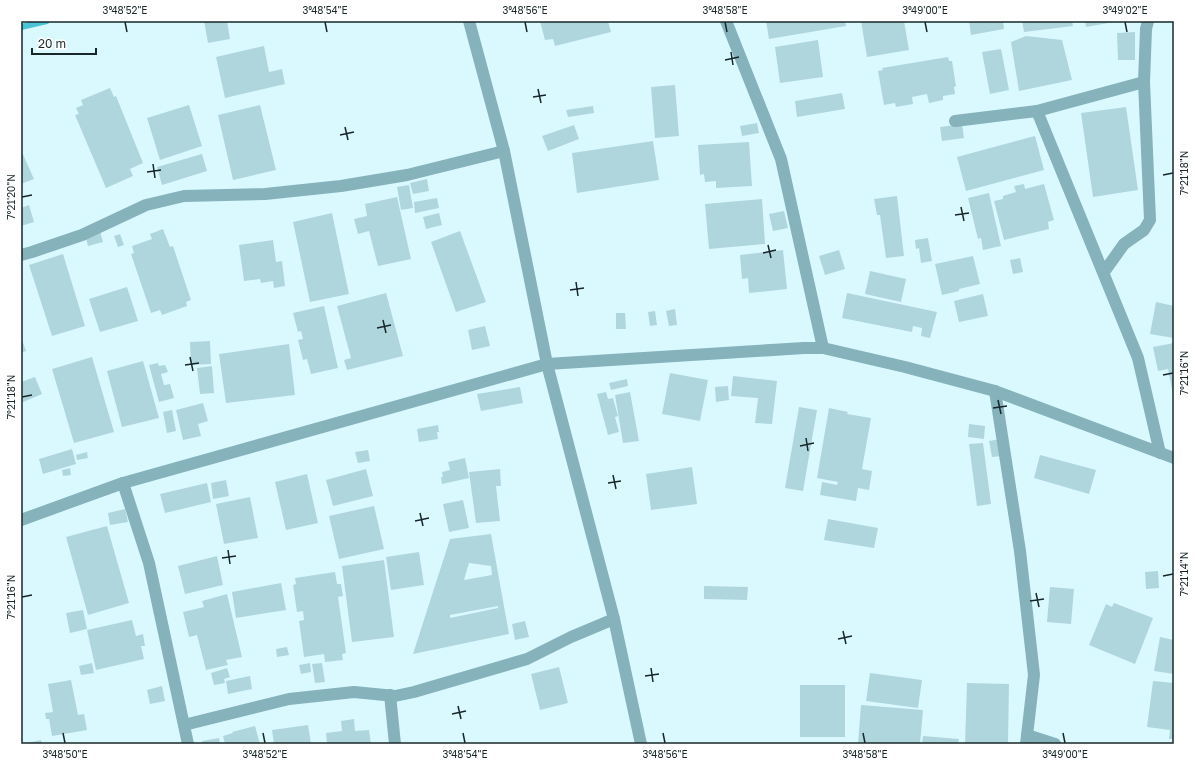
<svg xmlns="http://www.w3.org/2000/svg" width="1195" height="765" font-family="'Golos Text',sans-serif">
  <rect width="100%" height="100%" fill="#daf9ff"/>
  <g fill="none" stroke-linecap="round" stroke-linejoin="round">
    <path stroke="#4ac3d7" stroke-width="6" d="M21,27l26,-6"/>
  </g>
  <g fill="#b0d6dd" fill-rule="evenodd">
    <path d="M204,21h23l3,18 -22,4z"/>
    <path d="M540,21h68l3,11 -56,14 -2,-7 -8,1z"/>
    <path d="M766,21h79l1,5 -77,13z"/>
    <path d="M861,21h43l5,29 -42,7z"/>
    <path d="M969,21h34l1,8 -33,6z"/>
    <path d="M1022,21h50l1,5 -49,6z"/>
    <path d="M1085,21h29v1l-28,5z"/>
    <path d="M1135,32v28h-17l-1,-27z"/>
    <path d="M1026,36l36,4 10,40 -53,11 -8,-49z"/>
    <path d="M818,40l5,37 -43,6 -5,-36z"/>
    <path d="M264,46l5,26 13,-3 3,15 -60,14 -9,-41z"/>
    <path d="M1001,49l8,41 -19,4 -8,-42z"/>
    <path d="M948,57l1,4h3l4,25 -2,1 1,7 -12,2v4l-14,3 -2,-9 -15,3 1,7 -17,3 -1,-4 -11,2 -6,-34 5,-1 -1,-2z"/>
    <path d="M675,85l4,51 -24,2 -4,-51z"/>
    <path d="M110,88l4,9 2,-1 27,67 -13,6 3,7 -27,12 -31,-73 4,-1 -3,-6 7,-3 -2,-5z"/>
    <path d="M842,93l3,16 -48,8 -2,-16z"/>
    <path d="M189,105l13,41 -42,14 -13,-42z"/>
    <path d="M260,105l16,65 -43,10 -15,-65z"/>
    <path d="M593,106l1,7 -26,4 -2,-7z"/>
    <path d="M1126,107l12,83 -45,7 -12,-84z"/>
    <path d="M757,123l2,10 -17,3 -2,-10z"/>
    <path d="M962,124l2,14 -22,3 -2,-14z"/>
    <path d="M574,125l5,14 -31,12 -6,-15z"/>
    <path d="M1035,136l9,34 -78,21 -9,-34z"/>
    <path d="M653,141l6,39 -82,13 -5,-40z"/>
    <path d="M749,142l3,44 -36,2v-7l-11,1 -1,-8 -4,1 -2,-30z"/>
    <path d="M21,150l13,29 -13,5z"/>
    <path d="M202,154l5,17 -45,14 -5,-18z"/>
    <path d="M427,179l2,12 -16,3 -3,-11z"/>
    <path d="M1024,184l1,5 19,-5 10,36 -6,2 1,7 -45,11 -10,-39 9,-2v-3l13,-4 -2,-6z"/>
    <path d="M409,185l4,23 -12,2 -4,-23z"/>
    <path d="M989,193l12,53 -18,4 -2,-12 -3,1 -10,-41z"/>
    <path d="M897,196l7,60 -18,2 -6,-43h-3l-3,-16z"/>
    <path d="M397,197l14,62 -33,7 -9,-35 -11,3 -4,-15 13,-3 -2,-12z"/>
    <path d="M437,198l2,10 -24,5 -1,-11z"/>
    <path d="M762,199l3,45 -56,5 -4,-45z"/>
    <path d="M29,205l5,17 -13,4v-18z"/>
    <path d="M784,211l4,17 -15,3 -4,-17z"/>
    <path d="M332,213l17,81 -39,8 -17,-80z"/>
    <path d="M439,213l3,12 -16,4 -3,-12z"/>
    <path d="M163,229l7,18 3,-1 18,54 -5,2 1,4 -25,9 -2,-5 -9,3 -20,-59 3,-1 -2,-7 20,-7 -2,-5z"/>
    <path d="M100,231l3,11 -15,4 -3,-11z"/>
    <path d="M460,231l26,71 -30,10 -25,-70z"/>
    <path d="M120,234l4,11 -6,2 -4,-11z"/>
    <path d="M928,238l4,23 -11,2 -2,-15 -3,1 -1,-9z"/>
    <path d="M273,240l3,22 6,-1 3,25 -11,2 -1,-7 -12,2 -1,-4 -16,2 -5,-36z"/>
    <path d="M783,250l4,39 -38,4 -1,-15 -6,1 -2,-24z"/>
    <path d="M839,250l6,19 -20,6 -6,-19z"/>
    <path d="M63,254l22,72 -33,10 -23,-71z"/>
    <path d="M973,256l7,28 -21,5v2l-17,4 -7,-31z"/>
    <path d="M1020,258l3,14 -10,2 -3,-14z"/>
    <path d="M870,271l36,8 -5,23 -36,-8z"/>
    <path d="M127,287l11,34 -38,11 -11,-33z"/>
    <path d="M386,293l17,63 -56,14 -3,-10 7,-2 -14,-52z"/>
    <path d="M847,293l90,19 -7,26 -9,-2 1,-8 -9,-2 -1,6 -70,-14z"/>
    <path d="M983,294l5,22 -29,6 -5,-21z"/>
    <path d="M1156,302l18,4v32l-24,-4z"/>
    <path d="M324,306l14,62 -27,6 -4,-15 -4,1 -5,-20 5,-1 -2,-8 -3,1 -5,-19z"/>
    <path d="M675,309l2,16 -8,1 -3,-15z"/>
    <path d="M655,311l2,14 -7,1 -2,-14z"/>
    <path d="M616,313h9l1,16h-10z"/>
    <path d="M485,326l5,20 -18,4 -4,-20z"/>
    <path d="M21,337l5,14 -5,2z"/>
    <path d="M210,341l1,23 -20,1 -1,-23z"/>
    <path d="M1174,343v51h-1l-5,-25 -10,2 -5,-24z"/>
    <path d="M289,344l6,51 -69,8 -7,-49z"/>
    <path d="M92,357l22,75 -40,11 -22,-74z"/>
    <path d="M143,361l16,57 -37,9 -15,-56z"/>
    <path d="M158,363l1,3 6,-1 3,7 -7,2 3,11 6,-1 4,14 -15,4 -10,-37z"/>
    <path d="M212,366l2,27 -14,1 -3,-26z"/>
    <path d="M670,373l38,7 -8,41 -38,-7z"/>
    <path d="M733,376l44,5 -5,43 -17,-1 3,-25 -27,-2z"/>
    <path d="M35,377l7,17 -21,9v-21z"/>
    <path d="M627,379l1,7 -17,4 -2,-7z"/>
    <path d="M728,386l1,14 -13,2 -1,-15z"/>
    <path d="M520,387l3,16 -42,8 -4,-17z"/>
    <path d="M606,392l2,7 5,-1 5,18 -3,1 4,15 -11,3 -11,-41z"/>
    <path d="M630,392l9,49 -16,2 -8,-48z"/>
    <path d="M203,403l5,18 -10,3 3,12 -18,4 -7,-30z"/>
    <path d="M799,407l18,3 -14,81 -18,-3z"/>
    <path d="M829,408l19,4 -1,2 24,4 -9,51 10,2 -3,19 -11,-2 -2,13 -36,-6 2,-13 15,3 1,-3 -21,-4z"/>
    <path d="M172,410l4,21 -9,2 -4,-21z"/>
    <path d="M969,424l16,2 -1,13 -16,-2z"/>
    <path d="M438,425l1,7h-2l1,7 -19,3 -2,-13z"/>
    <path d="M1000,439l3,17 -11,1 -3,-16z"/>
    <path d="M983,443l8,61 -14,2 -8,-62z"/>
    <path d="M72,449l4,15 -33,10 -4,-15z"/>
    <path d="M368,450l2,11 -12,2 -3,-11z"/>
    <path d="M87,452l1,6 -11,2 -1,-5z"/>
    <path d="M1040,455l56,15 -7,24 -55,-16z"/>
    <path d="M465,458l4,20 -27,6 -1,-7h2l-1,-5 8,-2 -2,-8z"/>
    <path d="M692,467l5,37 -46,6 -5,-36z"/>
    <path d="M70,468l1,7 -8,1 -1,-6z"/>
    <path d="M366,469l7,27 -40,10 -7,-26z"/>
    <path d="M500,469l1,17h-5l4,35 -24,2 -7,-51z"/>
    <path d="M307,474l11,49 -32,7 -11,-48z"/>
    <path d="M226,480l3,16 -16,3 -2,-16z"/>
    <path d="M207,483l4,19 -46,11 -5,-19z"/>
    <path d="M250,497l8,41 -34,6 -8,-40z"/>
    <path d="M463,500l6,28 -20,4 -6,-28z"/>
    <path d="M374,506l10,43 -45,10 -10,-43z"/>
    <path d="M125,509l3,13 -18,3 -2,-12z"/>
    <path d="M828,519l50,9 -4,20 -50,-8z"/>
    <path d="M107,526l22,77 -41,12 -22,-78z"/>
    <path d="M491,534l18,100 -96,20 37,-115zM469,563l22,3 1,9 -28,5zM498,606v2l-48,10v-3z"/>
    <path d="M419,552l5,33 -33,5 -5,-33z"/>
    <path d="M217,556l6,29 -38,9 -7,-28z"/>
    <path d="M384,560l10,77 -42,5 -10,-76z"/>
    <path d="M1158,571l1,17 -13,1 -1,-17z"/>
    <path d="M335,572l2,12h4l2,12 -5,1 8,56 -4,1 1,6 -18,2 -1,-8 -20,3 -5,-36 5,-1 -1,-9 -6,1 -4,-27 3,-1 -1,-6z"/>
    <path d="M281,583l5,27 -50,8 -4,-26z"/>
    <path d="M704,586l44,1 -1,13 -43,-1z"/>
    <path d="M1050,587l24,2 -3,35 -24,-2z"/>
    <path d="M227,594l15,63 -16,3 2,5 -22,5 -9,-35 -8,2 -6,-25 21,-5 -2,-6z"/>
    <path d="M1114,603l39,15 -18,46 -46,-19 17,-41 6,3z"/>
    <path d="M83,610l4,19 -17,4 -4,-20z"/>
    <path d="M132,620l4,16 7,-2 2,12h-4l3,13 -48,11 -9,-40z"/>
    <path d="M525,621l4,16 -14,3 -3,-16z"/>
    <path d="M1160,637l14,3v34l-20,-3z"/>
    <path d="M287,647l2,8 -12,2 -1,-8z"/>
    <path d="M92,663l2,10 -13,2 -2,-9z"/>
    <path d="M310,663l1,9 -10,2 -2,-9z"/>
    <path d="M322,663l3,19 -10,1 -3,-19z"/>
    <path d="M559,667l9,36 -28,7 -9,-36z"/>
    <path d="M227,668l3,9 -6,2 1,4 -11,2 -3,-12z"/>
    <path d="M870,673l52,7 -4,28 -52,-7z"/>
    <path d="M250,676l2,13 -24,5 -2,-13z"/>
    <path d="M71,680l7,35 6,-1 3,16 -35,6 -3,-17h-3l-1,-6 8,-1 -5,-28z"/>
    <path d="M1153,681l21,2v56h-5l1,-9 -23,-3z"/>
    <path d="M967,683l42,1 -1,60h-43z"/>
    <rect x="800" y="685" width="45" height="52"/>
    <path d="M162,686l3,15 -15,3 -3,-14z"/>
    <path d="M861,705l62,5 -3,34h-62z"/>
    <path d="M354,719l1,12 14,-1 2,14h-44l-1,-11 16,-2 -1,-10z"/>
    <path d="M308,725l3,19h-37l-2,-14z"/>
    <path d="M255,726l5,18h-35l-2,-8 10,-3 -1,-1z"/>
    <path d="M923,736l36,3 -1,5h-36z"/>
    <path d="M219,738l1,6h-17l-1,-3z"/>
    <path d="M41,740l1,4h-15v-1z"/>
  </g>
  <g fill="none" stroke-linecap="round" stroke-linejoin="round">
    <g stroke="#86b2bb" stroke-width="12">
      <path d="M726,21l55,138 42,189"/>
      <path d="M1037,111l101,247 22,95"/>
      <path d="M955,121l82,-10 107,-29"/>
      <path d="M21,255l11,-3 50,-17 64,-30 38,-9 81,-2 76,-8 66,-11 97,-24"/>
      <path d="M1104,272l20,-28 20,-14 6,-10 -6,-138 2,-53 2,-8"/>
      <path d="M547,364l67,255 27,125"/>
      <path d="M995,391l25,160 14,124 -8,69"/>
      <path d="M123,483l26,80 39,181"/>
      <path d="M390,695l5,49"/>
      <path d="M184,725l105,-26 65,-7 41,4 19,-4 113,-33 44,-22 43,-18"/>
      <path d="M1027,735l28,9"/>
    </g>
    <g stroke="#86b2bb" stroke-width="12">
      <path d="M469,21l35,130 43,213"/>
      <path d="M21,520l102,-37 424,-119 257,-16h19l82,19 90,24 179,67"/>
    </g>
  </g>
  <path fill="none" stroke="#182729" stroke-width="1.5" d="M125,22l2,10M325,22l2,10M525,22l2,10M725,22l2,10M925,22l2,10M1125,22l2,10M731,52l2,13M725,60l14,-3M538,89l3,14M533,97l13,-2M345,127l3,13M340,135l14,-3M153,164l2,14M147,172l14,-2M1163,175l10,-2M22,197l10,-2M961,207l3,14M955,215l14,-2M768,245l3,13M763,253l13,-3M576,282l2,14M570,290l14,-2M383,320l3,13M377,328l14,-3M190,357l3,14M185,365l14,-2M1163,375l10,-2M22,397l10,-2M998,400l3,14M993,408l14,-2M806,438l2,13M800,446l14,-3M613,475l3,14M608,483l13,-2M420,513l3,13M415,521l14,-3M228,550l2,14M222,558l14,-2M1163,576l10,-2M1036,593l3,14M22,597l10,-2M1030,601l14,-2M843,631l3,13M838,639l14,-3M651,668l2,14M645,676l14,-2M458,706l3,13M452,714l14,-3M63,733l2,10M263,733l2,10M463,733l2,10M663,733l2,10M863,733l2,10M1063,733l2,10"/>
  <rect width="1195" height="765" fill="none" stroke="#ffffff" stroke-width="44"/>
  <path d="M32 48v6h64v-6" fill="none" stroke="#182729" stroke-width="2"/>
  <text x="38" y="48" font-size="12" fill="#182729" stroke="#ffffff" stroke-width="3" paint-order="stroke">20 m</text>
  <rect x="22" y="22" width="1151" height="721" fill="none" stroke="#182729" stroke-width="1.5"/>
  <g font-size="10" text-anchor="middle" fill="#182729">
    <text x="125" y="14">3°48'52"E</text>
    <text x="325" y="14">3°48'54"E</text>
    <text x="525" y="14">3°48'56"E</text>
    <text x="725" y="14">3°48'58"E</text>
    <text x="925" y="14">3°49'00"E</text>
    <text x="1125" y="14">3°49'02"E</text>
    <text transform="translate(1184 173) rotate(-90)" y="4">7°21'18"N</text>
    <text transform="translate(11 197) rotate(-90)" y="4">7°21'20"N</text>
    <text transform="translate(1184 373) rotate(-90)" y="4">7°21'16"N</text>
    <text transform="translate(11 397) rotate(-90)" y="4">7°21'18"N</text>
    <text transform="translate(1184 574) rotate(-90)" y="4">7°21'14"N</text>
    <text transform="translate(11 597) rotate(-90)" y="4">7°21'16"N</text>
    <text x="65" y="758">3°48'50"E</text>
    <text x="265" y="758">3°48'52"E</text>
    <text x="465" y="758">3°48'54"E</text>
    <text x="665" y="758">3°48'56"E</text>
    <text x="865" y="758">3°48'58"E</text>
    <text x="1065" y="758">3°49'00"E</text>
  </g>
</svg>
